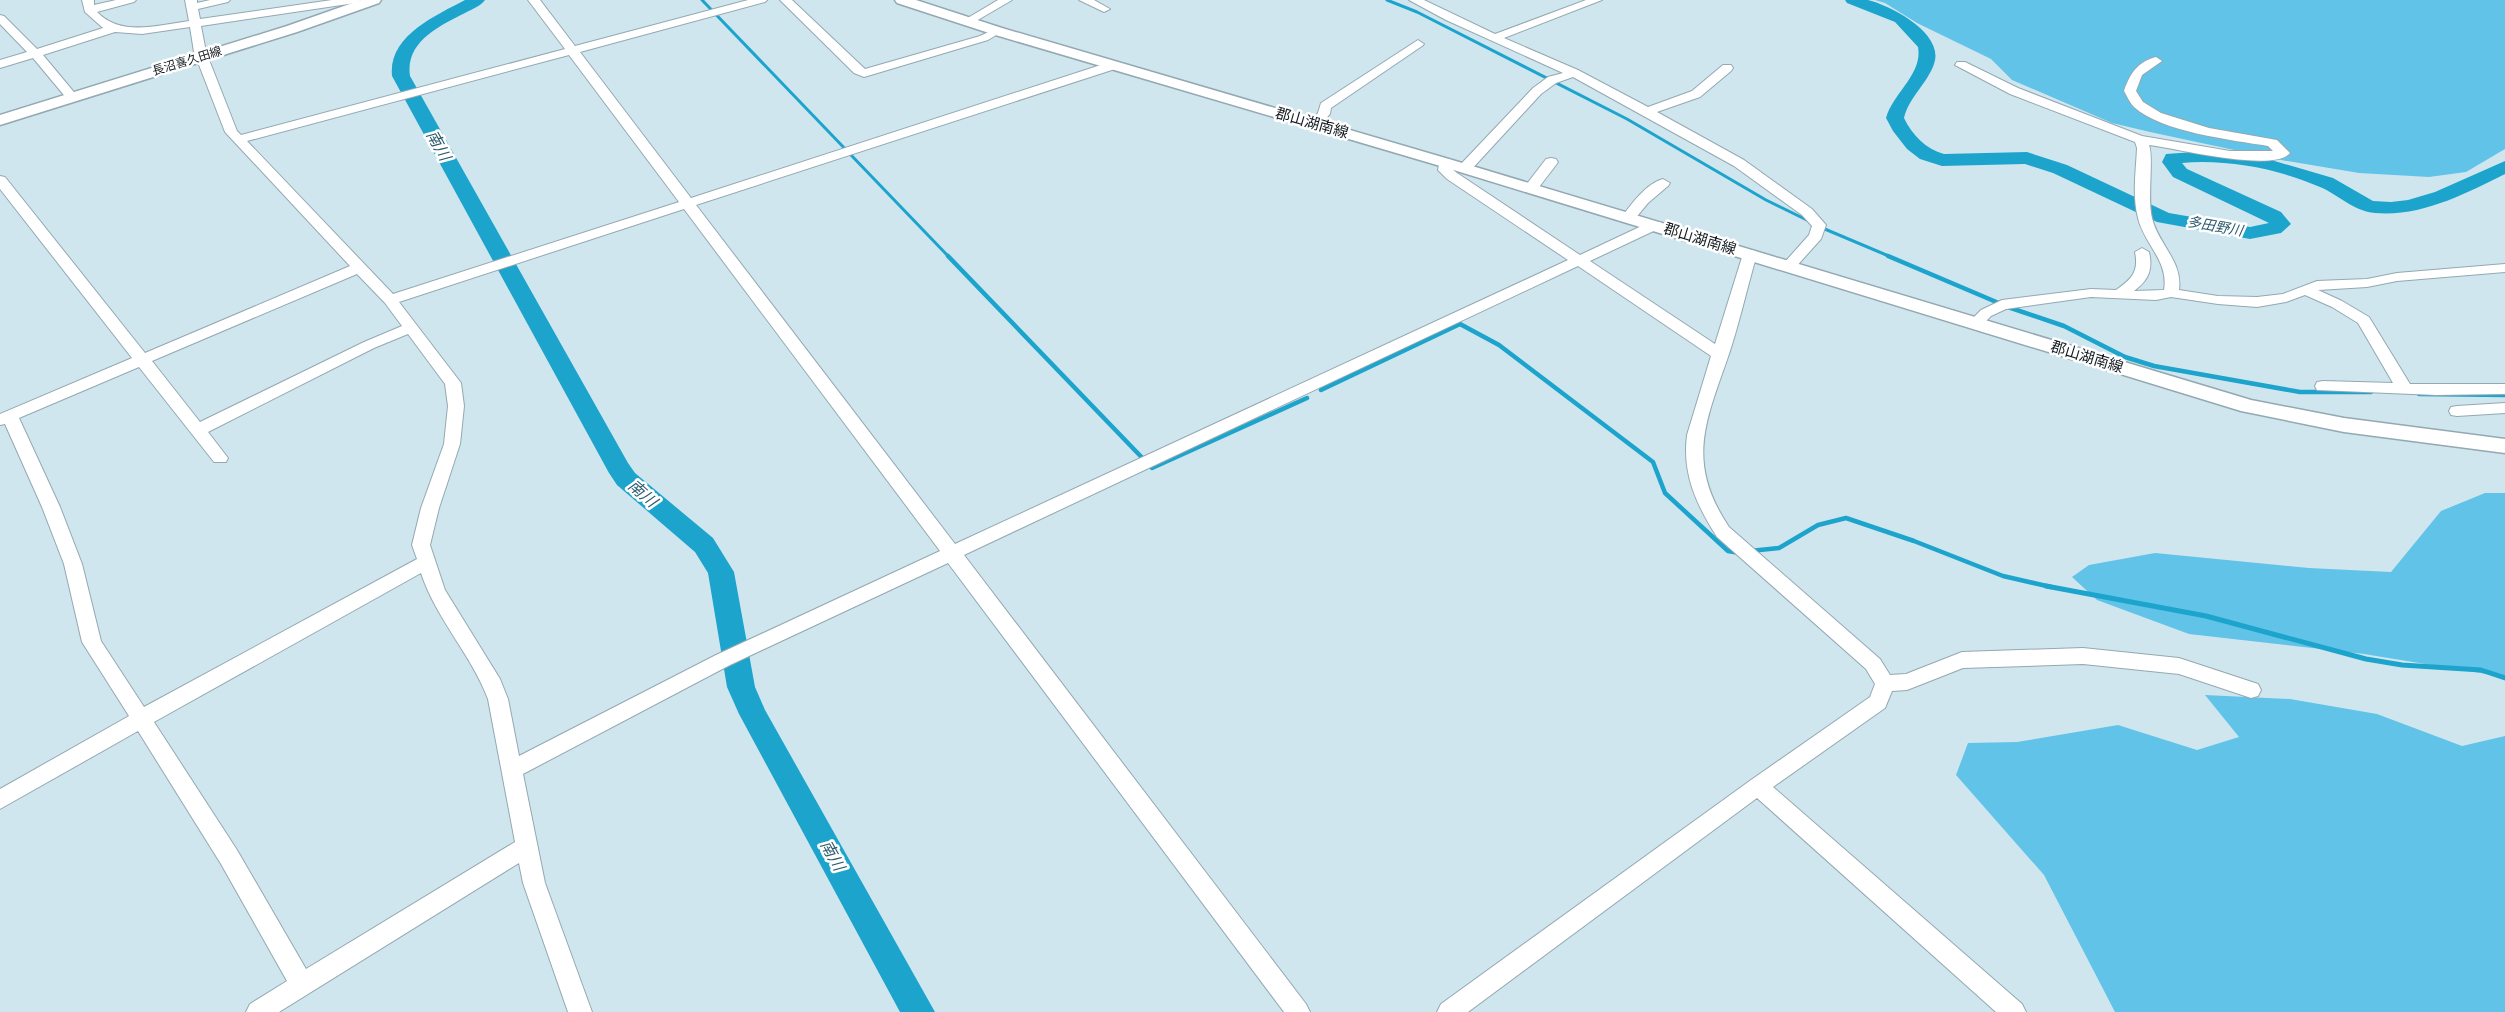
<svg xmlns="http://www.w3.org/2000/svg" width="2505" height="1012" font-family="Georgia,'Noto Sans JP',serif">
  <rect width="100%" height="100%" fill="#d0e6ef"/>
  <g fill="#61c3e8">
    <path d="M1875,0h630v149l-39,23 -37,5 -70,-4 -78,-13 -131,-28 -38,-9 -100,-43 -21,-21 -74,-36 -32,-20z"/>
    <path d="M2485,493h20v184l-141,-23 -175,-20 -92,-34 -25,-23 17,-12 66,-12 154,15 82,4 50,-61z"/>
    <path d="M2205,695l85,4 87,15 85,32 43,-10v276h-390l-71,-137 -88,-100 12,-32 49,-1 101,-17 79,25 42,-13z"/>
  </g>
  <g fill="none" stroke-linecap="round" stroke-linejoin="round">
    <g stroke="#1da4cd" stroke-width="3">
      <path d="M702,0l247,257"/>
      <path d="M1387,0l30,12 210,107 139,81 47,23"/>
      <path d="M1820,227l71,30"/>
    </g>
    <g stroke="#1da4cd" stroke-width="4.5">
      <path d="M948,256l204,212 155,-70"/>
      <path d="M1888,256l113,48"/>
      <path d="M2008,307l56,19 61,31 29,9 146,26h71"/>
      <path d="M1321,390l139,-66 39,21 154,117 12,31 63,58 12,2"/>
      <path d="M2419,394l86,1"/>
      <path d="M1750,551l29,-3 39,-23 28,-7 68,23 89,35 48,11"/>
    </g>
    <path stroke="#1da4cd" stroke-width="5" d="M2046,586l160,30 160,43 36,6 79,5 24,8"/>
    <g fill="#1da4cd" fill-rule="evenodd">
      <path d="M465,0h20c-4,6 -13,9 -20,13 -26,13 -60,29 -55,63l218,387 7,10 78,65 21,34 21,115 10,23 170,302h-35l-161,-298 -12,-27 -19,-114 -13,-21 -78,-67 -8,-12 -217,-397c-4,-40 43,-60 73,-76z"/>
      <path d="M1845,0c7,0 16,0 23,0 24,6 77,34 66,64 -7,20 -25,33 -30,54 8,17 22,31 40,36l83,-2 40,13 102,48 81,14 19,-4 -96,-46 -11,-15 4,-8 43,-3 62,9 62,18 40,23 18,1 17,-2 27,-8 70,-31v13c-40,20 -84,43 -130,39 -22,-2 -36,-18 -55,-26 -41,-18 -93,-28 -138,-24l5,6 94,43 10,12 -10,9 -31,6 -93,-17 -104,-49 -28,-9 -83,2 -22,-7 -13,-10 -14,-18 -7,-13c7,-25 37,-44 32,-71l-23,-25 -48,-19z"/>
    </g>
    <g stroke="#93a8b1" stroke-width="2">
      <g id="minor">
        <path d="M82,0h12v5l22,-5h20l-2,2 -37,10c24,25 61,13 92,9l-4,-21h12v3l13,-3h20l-2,2 -30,7 2,10 132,-19h29l-6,3 -154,23 5,26 31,79 4,4 324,-86 -37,-49h12l35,46 173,-46h19l-2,2 -185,50 111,146 419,-136h8l2,3 -2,3 -422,137 259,339 613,-284 -121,-81 -9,-9 2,-11h10l2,10 5,4 123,82 70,-33h10l2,3 -2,3 -70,33 125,83 28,-90 7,-4 5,1 2,3c-10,34 -18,71 -29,103 -23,66 -42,106 1,170l151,132 10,16 16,-1 56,-22 121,-4 96,10 79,26 3,6 -3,6 -7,2 -72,-24 -96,-10 -120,4 -56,22 -15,1 -7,17 -112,79 249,217 4,8h-30l-239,-214 -289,214h-31l4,-8 310,-224 119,-83 5,-13 -9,-15 -149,-132c-21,-33 -35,-63 -30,-102l24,-79 -133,-90 -614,289 342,449 4,8h-26l-336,-449 -218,102 -207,109 22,109 47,129h-24l-45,-129 -4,-20 -240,149h-33l4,-8 37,-23 -66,-117 -83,-133 -138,78v-20l129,-73 -47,-74 -18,-78 -22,-57 -37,-83 -5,1v-11l132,-56 -132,-169v-13l5,1 140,176 205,-87 -125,-134 -31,-80 -4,-25 -48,7 -27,-2 -72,23 35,42 -6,4 -4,-1 -35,-42 -33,10v-8l27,-8 -27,-28v-9l4,1 33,33 66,-21 -18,-16zM569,55l110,147 -286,92 -146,-153zM684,209l256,342 -224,104 -197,101 -11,-57 -8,-20 -55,-89 -15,-45 9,-37 21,-64 4,-38 -3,-23 -62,-81zM357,274l28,29 17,23 -38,16 -164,80 -48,-61zM408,334l37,50 3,22 -4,38 -23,64 -9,37 5,14 -273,148 -43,-66 -19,-77 -22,-57 -41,-89 120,-51 75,95h12l2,-4 -20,-26 166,-84zM421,573c15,46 50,81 67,126l27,143 -209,127 -69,-119 -83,-128z"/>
        <path d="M780,0h12l73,69 115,-33 17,-8 6,3 -15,9 -124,37 -10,-4z"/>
        <path d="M998,0h14l-41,24 -4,1 -6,-3z"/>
        <path d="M1079,0h15l16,9 -6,3z"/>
        <path d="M1409,0h15l71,34 91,-34h16l-98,38 74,32 70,37 44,-16 31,-26h8l2,3 -2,3 -31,26 -43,15 87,48 68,49 14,16 -5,14 -27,30h-10l-2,-3 2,-3 25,-28 3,-9 -10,-11 -68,-49 -161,-89 -17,6 -15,11 -71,77h-10l-2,-3 2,-3 73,-77 15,-11 15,-4 -117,-53z"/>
        <path d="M1418,40l6,4 -2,2 -91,62 -1,6 -12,13h-8l-2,-3 10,-11 3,-10z"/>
        <path d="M2156,57l6,4 -20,14 -6,16 7,11 18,11 48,15 68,12 13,13c-17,20 -115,-5 -141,-8 5,12 -2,54 3,73 6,26 31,43 27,72l39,6 39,1 26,-3 34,-13 50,-2 30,-6 108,-9v8l-108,9 -30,6 -49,3 24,11 27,16 41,67h95v10l-69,1 -119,-5 -2,-4 2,-4 6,-1 70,2 -35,-60 -26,-16 -27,-12 -19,7 -29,5 -39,-3 -47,-7 -15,3 -65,-3 -85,12 -15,7 -10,10h-10l-3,-3 13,-13 21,-10 89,-11 25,1c16,-11 23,-18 19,-38l7,-4 7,4c4,17 0,28 -15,39l30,-1c5,-29 -20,-46 -26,-72 -6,-23 -2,-47 -1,-70l-2,-6 -125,-48 -55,-29 2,-3h8l53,26 124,48 88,15h43l-5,-5c-36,-6 -107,-14 -134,-39 -4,-4 -7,-11 -10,-16 6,-17 13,-29 32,-34z"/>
        <path d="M1551,158l5,1 2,3 -2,3 -20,26h-10l-2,-3 2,-3 20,-26z"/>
        <path d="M1663,179l7,4 -2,3 -20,17 -14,17h-10l-2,-3c9,-13 25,-34 41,-38z"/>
        <path d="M2505,403v10l-48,3 -6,-1 -2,-4 2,-4 6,-1z"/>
      </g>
    </g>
    <g stroke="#93a8b1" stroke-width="3">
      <g id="major">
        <path d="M361,0h20l-2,3 -82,29 -297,93v-10l287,-89z"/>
        <path d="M895,0h21l86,28 457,134 792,238 93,18 161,21v14l-161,-21 -103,-21 -794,-243 -455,-134 -95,-31z"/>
      </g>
    </g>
    <use href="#minor" fill="#fff" fill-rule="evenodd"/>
    <use href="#major" fill="#fff" fill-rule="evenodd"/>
  </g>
  <g text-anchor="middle" stroke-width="5" stroke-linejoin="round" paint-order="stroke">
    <g font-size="12" fill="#131b1f" stroke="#fff">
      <text transform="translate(187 61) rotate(-17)" y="4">長沼喜久田線</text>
    </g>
    <g font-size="14" font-style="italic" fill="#2b5b6e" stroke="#fff">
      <text transform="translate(2215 226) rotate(10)" y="5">多田野川</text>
    </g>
    <g font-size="15" fill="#131b1f" stroke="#fff">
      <text transform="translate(1312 123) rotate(16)" y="5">郡山湖南線</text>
      <text transform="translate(1700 239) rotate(17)" y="5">郡山湖南線</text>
      <text transform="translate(2087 357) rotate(17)" y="5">郡山湖南線</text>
    </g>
    <g font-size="16" font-style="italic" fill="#2b5b6e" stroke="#fff">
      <text transform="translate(439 145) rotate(61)" y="6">南川</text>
      <text transform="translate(643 493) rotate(41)" y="6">南川</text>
      <text transform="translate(833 855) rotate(61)" y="6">南川</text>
    </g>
  </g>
</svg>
